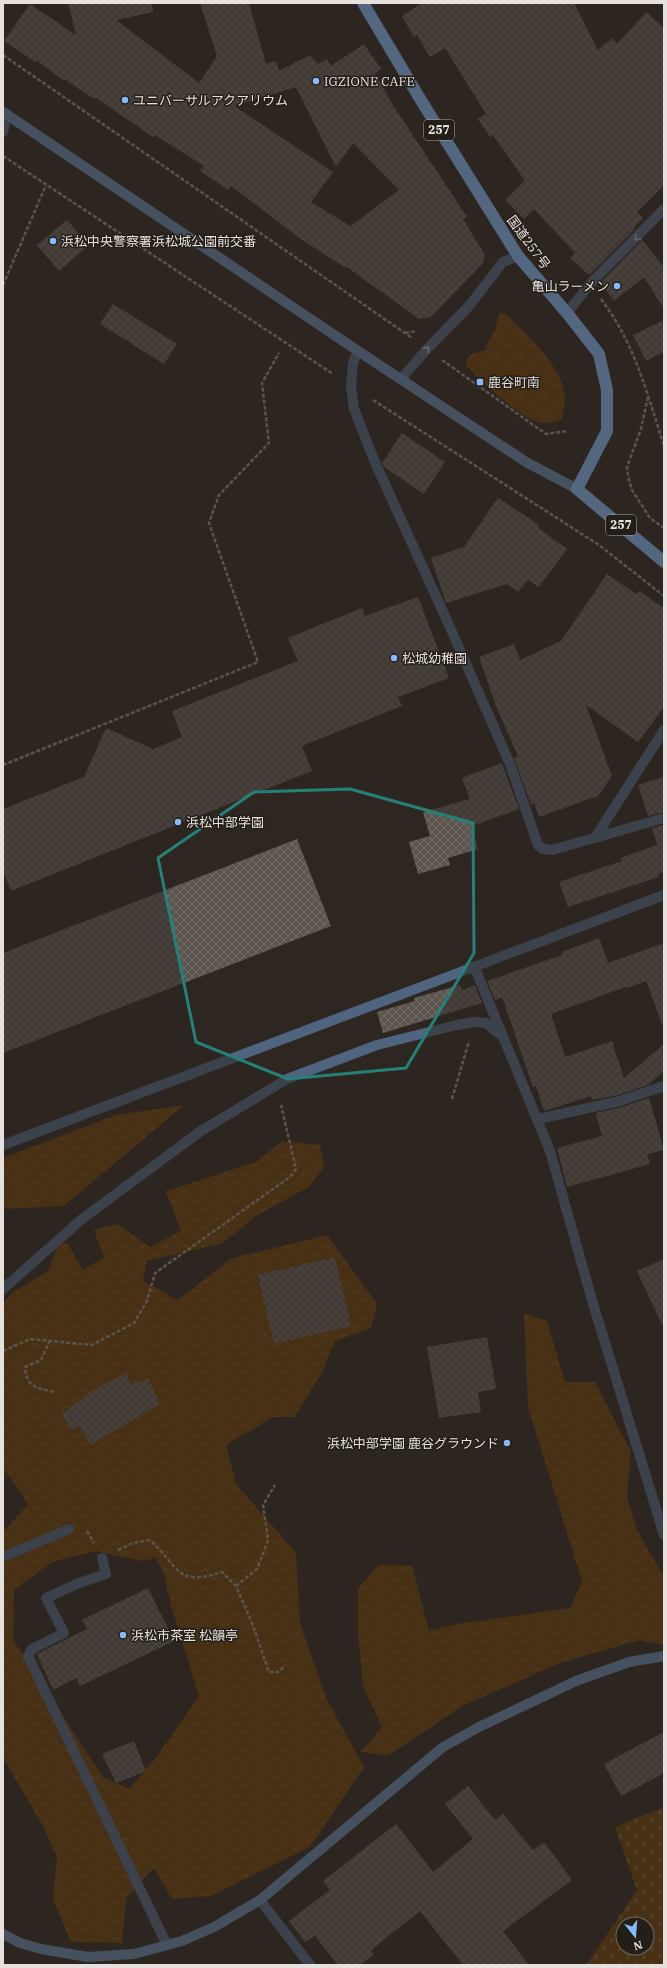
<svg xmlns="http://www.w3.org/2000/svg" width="667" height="1968" font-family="'IBM Plex Serif','Noto Sans JP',serif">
  <defs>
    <pattern id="forest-crowns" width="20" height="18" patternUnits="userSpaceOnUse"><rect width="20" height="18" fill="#673c03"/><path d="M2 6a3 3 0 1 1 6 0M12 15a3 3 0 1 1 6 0" fill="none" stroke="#7d5827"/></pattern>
    <pattern id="cemetery-stones" width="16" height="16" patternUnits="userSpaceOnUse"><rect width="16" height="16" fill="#673c03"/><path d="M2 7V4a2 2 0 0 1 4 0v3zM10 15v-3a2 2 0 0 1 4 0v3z" fill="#7d5827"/></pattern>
    <pattern id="park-tufts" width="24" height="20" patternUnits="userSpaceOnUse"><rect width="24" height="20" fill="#673c03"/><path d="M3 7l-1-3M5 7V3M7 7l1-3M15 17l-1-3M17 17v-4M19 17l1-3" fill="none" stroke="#7d5827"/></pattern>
    <pattern id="building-cross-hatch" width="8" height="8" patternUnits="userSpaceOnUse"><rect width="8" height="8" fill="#5c554e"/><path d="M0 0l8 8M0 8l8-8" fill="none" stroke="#736d67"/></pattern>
  </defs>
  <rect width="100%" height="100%" fill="#2e2721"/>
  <g fill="url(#forest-crowns)" fill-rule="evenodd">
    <path d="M184,1105l-120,101 -61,3v-51l113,-43z"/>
    <path d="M282,1141l38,4 4,22 -15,20 -52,28 -34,28 -76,18 -4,20 35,19 54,-42 95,-23 50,69 -6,24 -36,13 -13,31 -27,45h-22l-47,28 10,39 60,69 4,70 27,77 37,67 -54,80 -99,49 -39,3 -18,-31 -28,30 -4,45 -51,-1 -18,-43 4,-42 -15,-33 -39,-66v-226l25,-28 -25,-36v-165l9,-10 36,-22 11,-28h8l16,27 21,-13 -10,-27 23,-6 33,23 31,-16 -15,-40 90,-29zM95,1551l47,10 14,-3 8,16 6,28 29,94 -44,63 -26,30 -27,-13 -89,-136 1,-50 38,-28z"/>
    <path d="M524,1313l23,8 18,61h30l36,70 -4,45 10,33 27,47v68l-25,-5 -79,23 -96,42 -77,51 -26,-4 21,-25 -19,-41 -5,-52v-46l21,-23 33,1 17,65 28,-7 113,-16 12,-27 -54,-174z"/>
  </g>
  <path fill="url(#cemetery-stones)" fill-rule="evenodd" d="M664,1807v158h-78l51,-75 -22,-63zM623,1924h24v24h-24z"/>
  <path fill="url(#park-tufts)" d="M500,313l6,1c20,20 58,53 59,84 0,7 -2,14 -3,21 -7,3 -13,5 -21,4 -17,-3 -64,-44 -75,-58 2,-13 8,-11 19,-15l10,-20z"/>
  <g fill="url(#building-cross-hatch)" fill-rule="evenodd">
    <path d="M68,3h84l1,9 -37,8 83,63 18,-27 -17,-53h49l17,61 10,-3 3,10 31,-16 8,9 9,-5 4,7 33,-22 17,25 -6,4 18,32 74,112 -4,2 22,36 -2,8 -52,54 -12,2 -72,-52 -1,1 -47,-30 -68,-52 -3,4 -28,-19 4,-5 -49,-31 -2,2 -58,-40 -1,2 -30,-20 -1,1 -27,-20 -1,2 -31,-21 26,-37 46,31zM296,87l40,80 17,-24 46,47 -49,36 -39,-24 22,-30 -99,-66z"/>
    <path d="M422,3h152l24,47 14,-12 5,6 29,-32 18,16v157l-27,27 6,6 -10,11 1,1 -45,45 -19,-17 5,-5 -41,-44 -10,10 -19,-19 20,-19 -32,-46 -3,2 -12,-18 8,-5 -41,-66 -15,9 -13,-22 -3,2 -12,-21z"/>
    <path d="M67,220l22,25 -30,26 -22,-26z"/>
    <path d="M642,240l22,27v42l-20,-32 -30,24 -14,-18z"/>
    <path d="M113,304l64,40 -13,20 -64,-40z"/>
    <path d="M664,320v32l-18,9 -13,-26z"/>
    <path d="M402,433l43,29 -21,32 -40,-27 -2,-4z"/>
    <path d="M498,498l41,27 -2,2 30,22 -28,38 -11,-7 -10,12 -11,-8 -61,19 -15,-45 33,-11z"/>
    <path d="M607,574l29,20 3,-3 25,17v99l-26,35 -52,-37 26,71 -14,20 -59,21 -5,-14 -3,1 -17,-46 4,-2 -22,-50 -17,-49 35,-13 6,16 41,-19z"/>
    <path d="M418,597l31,81 -51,19 4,9 -100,40 10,25 -301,120 -8,-20v-62l81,-32 22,-49 47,21 29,-12 -10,-26 126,-50 -10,-23 74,-30 3,8z"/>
    <path d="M502,763l17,46 -47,17 6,23 -30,9 2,7 -32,9 -9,-32 21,-6 -7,-24 47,-13 -8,-21z"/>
    <path d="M664,777v35l-16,4 -10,-31z"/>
    <path d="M664,825v47l-6,2 1,3 -91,30 -9,-25 63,-21 -1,-3 36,-13 -5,-17z"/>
    <path d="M297,839l34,87 -328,127v-100z"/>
    <path d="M599,938l9,25 56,-20v81h-2l-16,-43 -20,7 -1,-1 -74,27 14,43 47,-16 12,37 40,-34v27l-16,14 -30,10 -26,5 -1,-4 -47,15 -8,-25 -3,1 -31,-90 -7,3 -8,-19 75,-26v-3z"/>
    <path d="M460,985l2,5 13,-5 7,18 -99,30 -6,-21 38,-11 -1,-3z"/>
    <path d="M649,1098l15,52 -17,4 3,10 -83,23 -10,-39 45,-12 -6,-23 26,-6z"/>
    <path d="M335,1257l16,69 -77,18 -16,-69z"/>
    <path d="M664,1259v70l-27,-58z"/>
    <path d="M487,1337l9,52 -18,3 3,20 -42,6 -12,-71z"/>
    <path d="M126,1373l5,12 17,-7 12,26 -70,41 -10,-19 -9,4 -9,-16 29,-22z"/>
    <path d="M148,1588l26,53 -94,45 -4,-8 -23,12 -16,-36 50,-25 -5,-9z"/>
    <path d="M664,1732v41l-43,23 -17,-32z"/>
    <path d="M134,1741l12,30 -30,12 -14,-29z"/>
    <path d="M468,1786l27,34 8,-6 30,36 11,-8 28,38 -69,51 26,34h-66l-43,-54 -49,39 3,4 -14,11h-22l-23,-29 -10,6 -16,-21 41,-31 -7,-9 73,-57 37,48 40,-33 -28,-35z"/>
  </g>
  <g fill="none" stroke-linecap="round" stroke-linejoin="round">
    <g stroke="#908a85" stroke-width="2.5" stroke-dasharray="4 2" stroke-linecap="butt">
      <path d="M3,55l409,283"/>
      <path d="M3,156l330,218"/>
      <path d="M3,285l43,-100"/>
      <path d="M601,299c34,45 46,94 63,147"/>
      <path d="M405,333l12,-2"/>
      <path d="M442,360l104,74 21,-3"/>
      <path d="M648,397l-7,32 -14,38 1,9 4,14 18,28 14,10"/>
      <path d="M373,400l226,145 65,51"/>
      <path d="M3,765l255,-103 -49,-139 10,-28 50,-52 -7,-60 17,-30"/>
      <path d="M452,1099l17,-58"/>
      <path d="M50,1340l-9,20 -16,7c1,20 12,21 29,25"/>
      <path d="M3,1351l27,-12 62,6 42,-22 13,-22 8,-28 135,-96 6,-8 -15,-64"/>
      <path d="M87,1531l7,12"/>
      <path d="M118,1550l15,-7 17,-3c30,28 26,47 72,32l14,14 16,37 17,49h10l6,-7"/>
      <path d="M236,1586l21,-17 8,-20 3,-9 -5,-35 12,-20"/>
    </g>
    <g stroke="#4f647e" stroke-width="10">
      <path d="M538,1119l82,-18 44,-15"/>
      <path d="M3,1557l66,-28"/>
      <path d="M102,1558l4,16 -27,9 -33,15 18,35 -32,16 -4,7 139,289"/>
    </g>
    <g stroke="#4f647e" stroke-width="10">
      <path d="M3,132l4,-18"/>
      <path d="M567,313l22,-28 75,-76"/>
      <path d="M358,351l-5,12 -2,23 3,23 20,51 75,165 61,139 28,81 5,4 9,1 112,-32"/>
      <path d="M401,379l26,-30 42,-43 34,-44 15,-6"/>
      <path d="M595,838l69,-108"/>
      <path d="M474,966l76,185 42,149 72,235"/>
      <path d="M3,1145l661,-250"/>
      <path d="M3,1289l79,-70 119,-88 86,-52 90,-34 80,-20 18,-3 11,1 15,12"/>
      <path d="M260,1900l50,65"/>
    </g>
    <g stroke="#6485ae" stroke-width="10">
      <path d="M3,112l355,239 168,111 51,27"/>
      <path d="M3,1934l17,9 21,6 47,8 46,-3 48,-13 32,-14 46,-27 183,-153 36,-20 97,-46 53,-19 35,-6"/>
    </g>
    <path stroke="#81b6f5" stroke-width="12" d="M363,3l59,99 96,154 49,57 32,41 8,36v41l-30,58 87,73"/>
  </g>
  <defs><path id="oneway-chevron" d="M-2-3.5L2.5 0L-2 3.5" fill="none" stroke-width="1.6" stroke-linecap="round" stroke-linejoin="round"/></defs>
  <g stroke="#aaafb7">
    <use href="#oneway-chevron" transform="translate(637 238) rotate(134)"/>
    <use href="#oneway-chevron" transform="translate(427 349) rotate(-48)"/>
  </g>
  <path d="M0 0H667V1968H0ZM350,789l123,34 1,130 -68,115 -118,11 -92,-37 -38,-184 96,-66z" fill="#2e2721" fill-opacity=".55" fill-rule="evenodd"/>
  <path fill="none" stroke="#248179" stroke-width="3" stroke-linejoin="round" d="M350,789l123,34 1,130 -68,115 -118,11 -92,-37 -38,-184 96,-66z"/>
  <g fill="#86bbfb" stroke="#241e18" stroke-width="1.5">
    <circle cx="316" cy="81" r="4"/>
    <circle cx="125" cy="100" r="4"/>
    <circle cx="53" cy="241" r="4"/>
    <circle cx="617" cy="286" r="4"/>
    <rect x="476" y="378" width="8" height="8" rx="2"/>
    <circle cx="394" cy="658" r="4"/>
    <circle cx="178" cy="822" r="4"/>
    <circle cx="507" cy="1443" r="4"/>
    <circle cx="123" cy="1635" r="4"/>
  </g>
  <g text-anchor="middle" stroke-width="3" stroke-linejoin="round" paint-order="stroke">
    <g fill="#241e18" stroke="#aca6a2" stroke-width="1">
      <rect x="424" y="120" width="30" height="20" rx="3"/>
      <rect x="606" y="515" width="30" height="20" rx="3"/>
    </g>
    <g font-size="12" font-weight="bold" fill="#e6e1dd">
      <text x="439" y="134">257</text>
      <text x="621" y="529">257</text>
    </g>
    <g font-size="13" fill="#e6e1dd" stroke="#241e18" text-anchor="start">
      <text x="324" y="86">IGZIONE CAFE</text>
      <text x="133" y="105">ユニバーサルアクアリウム</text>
      <text x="61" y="246">浜松中央警察署浜松城公園前交番</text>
      <text x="609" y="291" text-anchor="end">亀山ラーメン</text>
      <text x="488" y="387">鹿谷町南</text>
      <text x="402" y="663">松城幼稚園</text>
      <text x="186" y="827">浜松中部学園</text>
      <text x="499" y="1448" text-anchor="end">浜松中部学園 鹿谷グラウンド</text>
      <text x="131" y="1640">浜松市茶室 松韻亭</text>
    </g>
    <g font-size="13" fill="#e6e1dd" stroke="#241e18">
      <text transform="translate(529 242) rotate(54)" y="5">国道257号</text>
    </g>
  </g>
  <rect width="667" height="1968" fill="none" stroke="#e6e1dd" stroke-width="8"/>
  <g transform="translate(635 1936) rotate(163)"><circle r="19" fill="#241e18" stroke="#726c67"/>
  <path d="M0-3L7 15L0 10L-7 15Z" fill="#86bbfb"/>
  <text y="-6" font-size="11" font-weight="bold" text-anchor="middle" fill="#e6e1dd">N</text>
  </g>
</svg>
